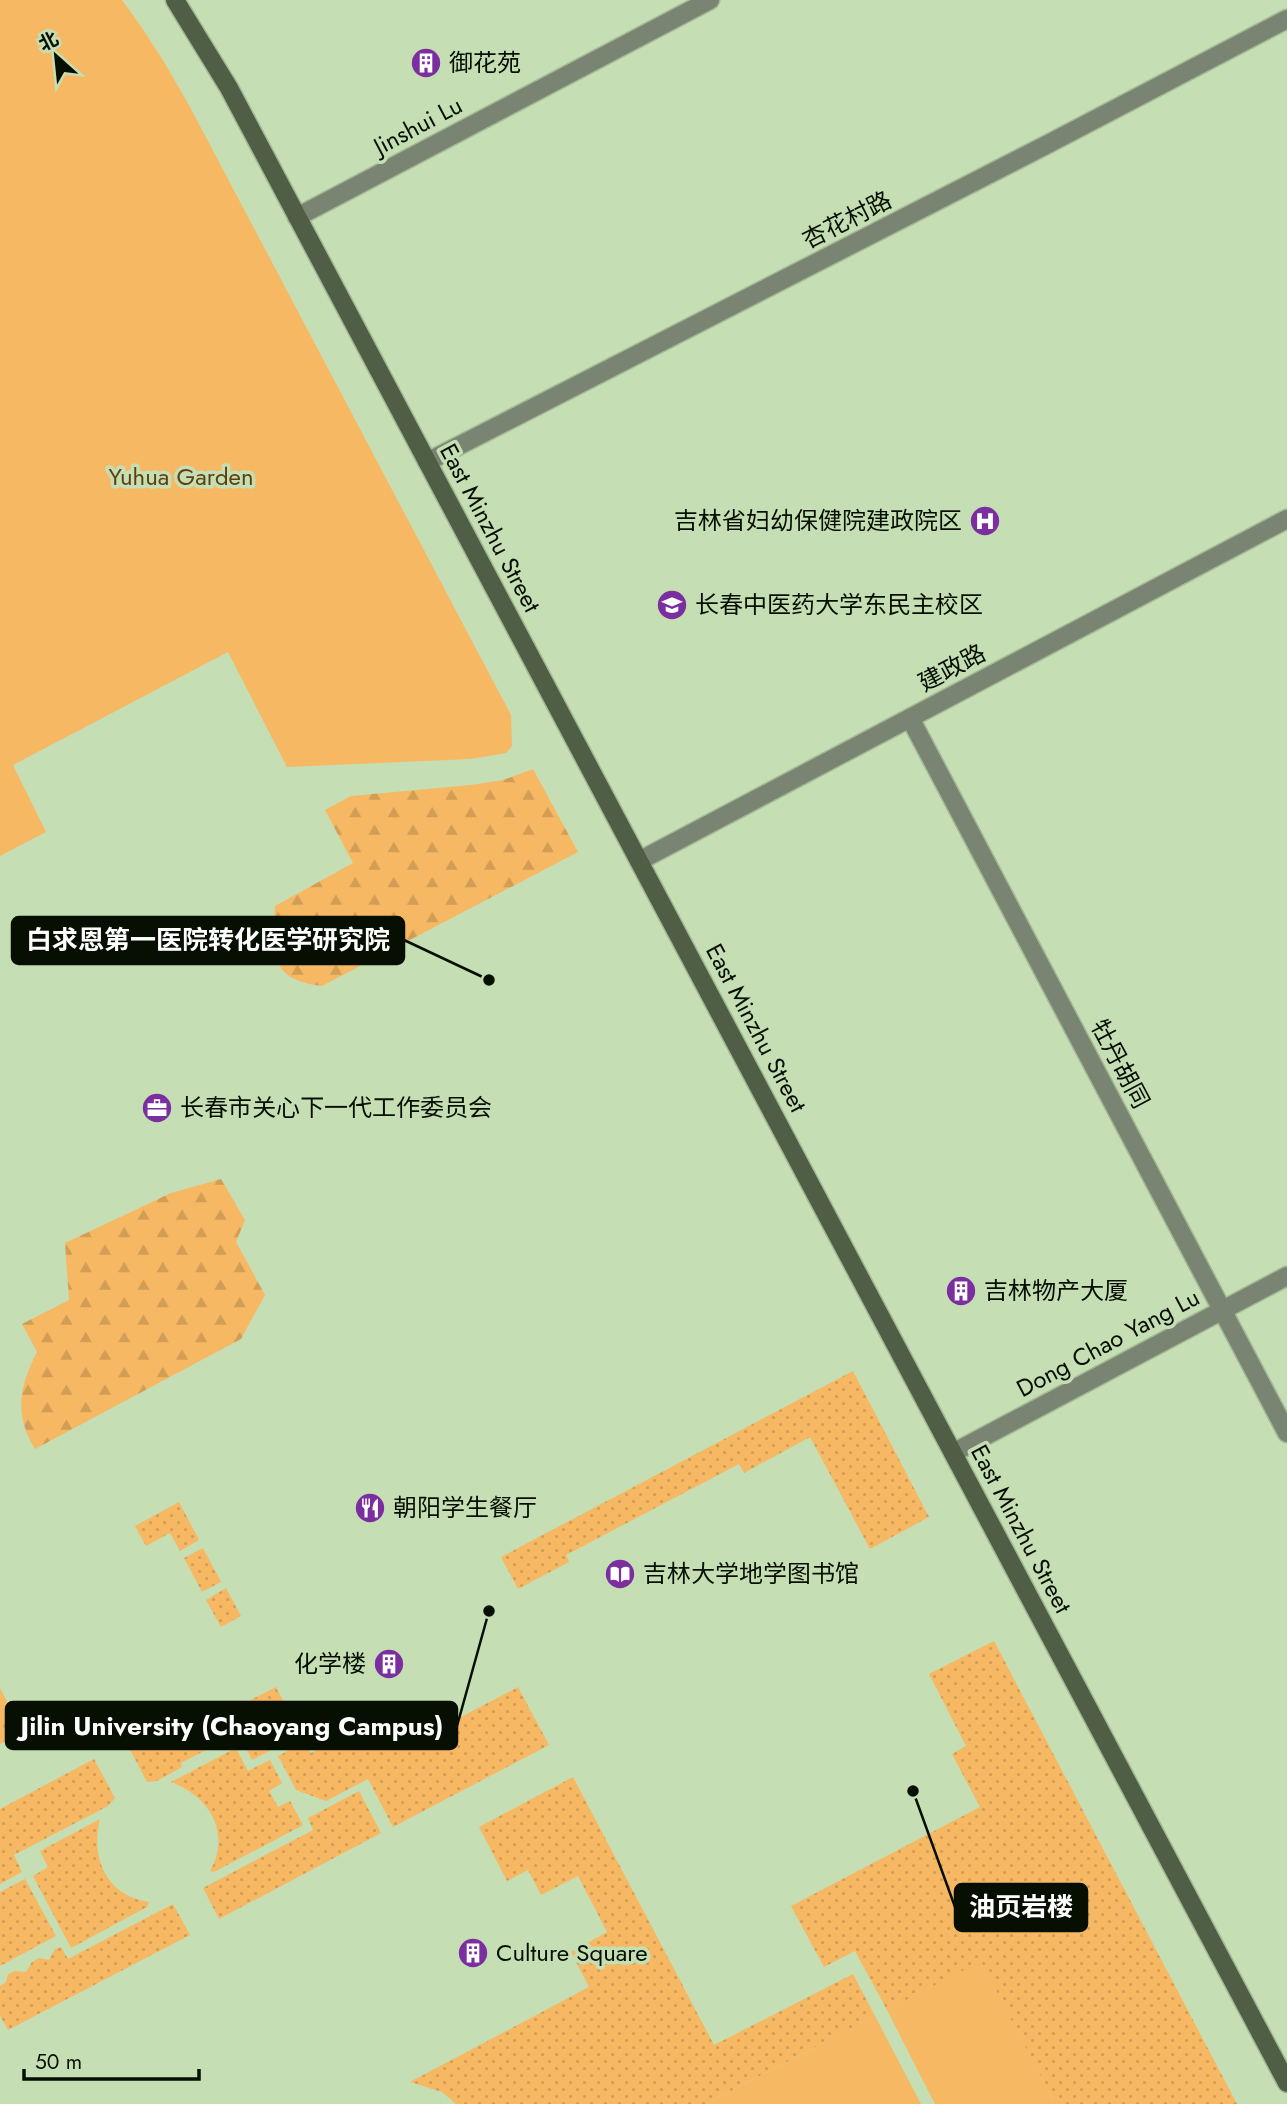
<svg xmlns="http://www.w3.org/2000/svg" width="1287" height="2104" font-family="Jost,'Noto Sans SC',sans-serif">
  <defs>
    <pattern id="grass-dots" width="8" height="8" patternUnits="userSpaceOnUse" patternTransform="scale(1.75)"><rect width="8" height="8" fill="#f7b864"/><path d="M2 2h.1M6 6h.1" fill="none" stroke="#d29d55" stroke-width="1.8" stroke-linecap="round"/></pattern>
    <pattern id="forest-firs" width="22" height="20" patternUnits="userSpaceOnUse" patternTransform="scale(1.75)"><rect width="22" height="20" fill="#f7b864"/><path d="M5 1l3.5 6h-7zM16 11l3.5 6h-7z" fill="#d29d55"/></pattern>
  </defs>
  <rect width="100%" height="100%" fill="#c5deb4"/>
  <g fill="url(#grass-dots)">
    <path d="M853,1371l76,146 -59,32 -60,-112 -66,36 -5,-9 -173,91 3,7 -51,27 -17,-32z"/>
    <path d="M179,1502l20,38 -19,11 -10,-18 -24,13 -11,-20z"/>
    <path d="M203,1548l18,34 -19,10 -18,-34z"/>
    <path d="M226,1588l15,28 -20,11 -15,-27z"/>
    <path d="M994,1641l243,463h-182l-74,-142 -94,48 -32,-59 -31,16 -33,-61 189,-99 -28,-53 14,-8 -37,-72z"/>
    <path d="M276,1687l25,47 -49,26 -8,-16 4,-3 -8,-15 -24,13 1,5 -36,19 1,4 -25,14 -10,1 -21,-40 29,-16 86,-21z"/>
    <path d="M518,1687l31,58 -156,82 -25,-48 -42,22 -30,-11 -18,-34 26,-14 7,11 69,-37 18,34z"/>
    <path d="M236,1748l12,23 22,-11 12,23 -13,8 9,16 12,-6 13,24 -89,47 -4,-1c22,-38 -1,-75 -39,-89z"/>
    <path d="M94,1759l21,39 -7,8 -94,49 8,17 -22,12v-75z"/>
    <path d="M573,1777l141,268 139,-71 22,42 -169,88h-250l-14,-12 -32,-10 179,-95 -18,-35 36,-20 -29,-56 -37,19 -13,-25 -21,11 -28,-54z"/>
    <path d="M359,1791l22,42 -162,86 -16,-31 110,-58 -5,-12z"/>
    <path d="M100,1819c-10,38 6,77 49,83l-2,5 -76,41 -38,-72 15,-9 -8,-16z"/>
    <path d="M25,1879l31,57 -56,30v-74z"/>
    <path d="M173,1904l17,31 -182,95 -8,-14v-30l6,-4 2,-8 7,-3 11,1 6,-10 7,-4 10,2 6,-11 6,-2 7,12z"/>
  </g>
  <g fill="url(#forest-firs)">
    <path d="M533,769l45,83 -256,134c-55,-6 -49,-36 -47,-80l78,-43 -28,-53 26,-14 120,-11 32,-5z"/>
    <path d="M221,1179l24,41 -9,22 29,53 -24,44 -206,110c-21,-34 -16,-62 2,-97l-15,-28 47,-24 -4,-57 106,-50z"/>
    <path d="M0,1688l23,44 -23,12z"/>
  </g>
  <g fill="#f7b864">
    <path d="M0,0h122c26,34 48,71 69,109l320,606 1,31 -6,7 -35,6 -184,8 -59,-115 -215,113 33,67 -46,24z"/>
    <path d="M981,1961l74,143h-120l-48,-94z"/>
    <path d="M875,2016l46,88h-215z"/>
  </g>
  <g fill="none" stroke-linecap="round" stroke-linejoin="round">
    <g stroke="#a3b994" stroke-width="21">
      <g id="minor">
        <path d="M427,462l621,-318 239,-125"/>
        <path d="M910,718l377,715"/>
      </g>
    </g>
    <g stroke="#a3b994" stroke-width="21">
      <g id="tertiary">
        <path d="M297,217l413,-217"/>
        <path d="M639,861l648,-342"/>
        <path d="M953,1453l334,-177"/>
      </g>
    </g>
    <g stroke="#a3b994" stroke-width="21">
      <path id="secondary" d="M175,0l54,88 1058,1995"/>
    </g>
    <use href="#minor" stroke="#7a8473" stroke-width="18"/>
    <use href="#tertiary" stroke="#7a8473" stroke-width="18"/>
    <use href="#secondary" stroke="#505e45" stroke-width="18"/>
  </g>
  <defs>
    <g id="building-disc" transform="scale(1.575)"><circle r="9.5" fill="#7a2e9f" stroke="#c5deb4"/><path d="M-4-6H4V6H1V3H-1V6H-4ZM-2.5-4.3h1.7v1.8h-1.7ZM.8-4.3h1.7v1.8H.8ZM-2.5-1h1.7V.8h-1.7ZM.8-1h1.7V.8H.8Z" fill="#fff"/></g>
    <g id="hospital-disc" transform="scale(1.575)"><circle r="9.5" fill="#7a2e9f" stroke="#c5deb4"/><path d="M-5-5h3v3.5h4V-5h3V5h-3V1.5h-4V5h-3Z" fill="#fff"/></g>
    <g id="university-disc" transform="scale(1.575)"><circle r="9.5" fill="#7a2e9f" stroke="#c5deb4"/><path d="M0-5L7-2L0 1L-7-2ZM-4 1L0 2.5L4 1V4Q0 6-4 4Z" fill="#fff"/></g>
    <g id="office-disc" transform="scale(1.575)"><circle r="9.5" fill="#7a2e9f" stroke="#c5deb4"/><path d="M-6-3h4V-5.5h4V-3h4V5H-6ZM-1-4.5V-3h2v-1.5ZM-6 0V1H6V0Z" fill="#fff"/></g>
    <g id="restaurant-disc" transform="scale(1.575)"><circle r="9.5" fill="#7a2e9f" stroke="#c5deb4"/><path d="M-5-6h1v4h1v-4h1v4h1v-4h1v5L-1.5 .5V6h-2V.5L-5-1ZM5-6V6H3V1.5H1.5Q1.5-4 5-6Z" fill="#fff"/></g>
    <g id="library-disc" transform="scale(1.575)"><circle r="9.5" fill="#7a2e9f" stroke="#c5deb4"/><path d="M-6-4Q-3-5.5-.7-3.5V5Q-3 3-6 4ZM6-4Q3-5.5 .7-3.5V5Q3 3 6 4Z" fill="#fff"/></g>
  </defs>
  <g fill-rule="evenodd">
    <use href="#building-disc" x="426" y="63"/>
    <use href="#hospital-disc" x="985" y="521"/>
    <use href="#university-disc" x="672" y="605"/>
    <use href="#office-disc" x="157" y="1108"/>
    <use href="#building-disc" x="961" y="1291"/>
    <use href="#restaurant-disc" x="370" y="1508"/>
    <use href="#library-disc" x="620" y="1574"/>
    <use href="#building-disc" x="389" y="1664"/>
    <use href="#building-disc" x="473" y="1953"/>
  </g>
  <g text-anchor="middle" stroke-width="7" stroke-linejoin="round" paint-order="stroke">
    <g font-size="24" fill="#070f03" stroke="#c5deb4" text-anchor="start">
      <text x="449" y="71">御花苑</text>
      <text x="962" y="529" text-anchor="end">吉林省妇幼保健院建政院区</text>
      <text x="695" y="613">长春中医药大学东民主校区</text>
      <text x="180" y="1116">长春市关心下一代工作委员会</text>
      <text x="984" y="1299">吉林物产大厦</text>
      <text x="393" y="1516">朝阳学生餐厅</text>
      <text x="643" y="1582">吉林大学地学图书馆</text>
      <text x="366" y="1672" text-anchor="end">化学楼</text>
      <text x="496" y="1961">Culture Square</text>
    </g>
    <g font-size="24" fill="#070f03" stroke="#c5deb4">
      <text transform="translate(418 126) rotate(-28)" y="8">Jinshui Lu</text>
      <text transform="translate(847 220) rotate(-27)" y="8">杏花村路</text>
      <text transform="translate(490 528) rotate(62)" y="8">East Minzhu Street</text>
      <text transform="translate(952 668) rotate(-28)" y="8">建政路</text>
      <text transform="translate(756 1028) rotate(62)" y="8">East Minzhu Street</text>
      <text transform="translate(1120 1064) rotate(62)" y="8">牡丹胡同</text>
      <text transform="translate(1108 1343) rotate(-28)" y="8">Dong Chao Yang Lu</text>
      <text transform="translate(1021 1529) rotate(62)" y="8">East Minzhu Street</text>
    </g>
    <g font-size="24" fill="#604010" stroke="#c5deb4">
      <text x="181" y="485">Yuhua Garden</text>
    </g>
  </g>
  <path fill="none" stroke="#070f03" stroke-width="2.5" d="M489 980L404 940M489 1611L457 1726M913 1791L955 1907"/>
  <g fill="#070f03" stroke="#c5deb4" stroke-width="2.5">
    <circle cx="489" cy="980" r="7"/>
    <circle cx="489" cy="1611" r="7"/>
    <circle cx="913" cy="1791" r="7"/>
  </g>
  <g fill="#070f03" stroke="#070f03" stroke-width="2.5">
    <rect x="12" y="917" width="392" height="47" rx="7"/>
    <rect x="6" y="1702" width="451" height="47" rx="7"/>
    <rect x="955" y="1884" width="132" height="47" rx="7"/>
  </g>
  <g font-size="26" text-anchor="middle" font-weight="bold" fill="#fff">
    <text x="208" y="949">白求恩第一医院转化医学研究院</text>
    <text x="232" y="1735">Jilin University (Chaoyang Campus)</text>
    <text x="1021" y="1916">油页岩楼</text>
  </g>
  <g transform="translate(56 56) rotate(333)" stroke="#c5deb4" stroke-width="5" paint-order="stroke">
  <path d="M0-5L12 26L0 18L-12 26Z" fill="#070f03"/>
  <text y="-10" font-size="19" font-weight="bold" text-anchor="middle" fill="#070f03">北</text>
  </g>
  <path d="M24 2069v10h175v-10" fill="none" stroke="#070f03" stroke-width="3.5"/>
  <text x="35" y="2069" font-size="21" fill="#070f03" stroke="#c5deb4" stroke-width="5" paint-order="stroke">50 m</text>
</svg>
